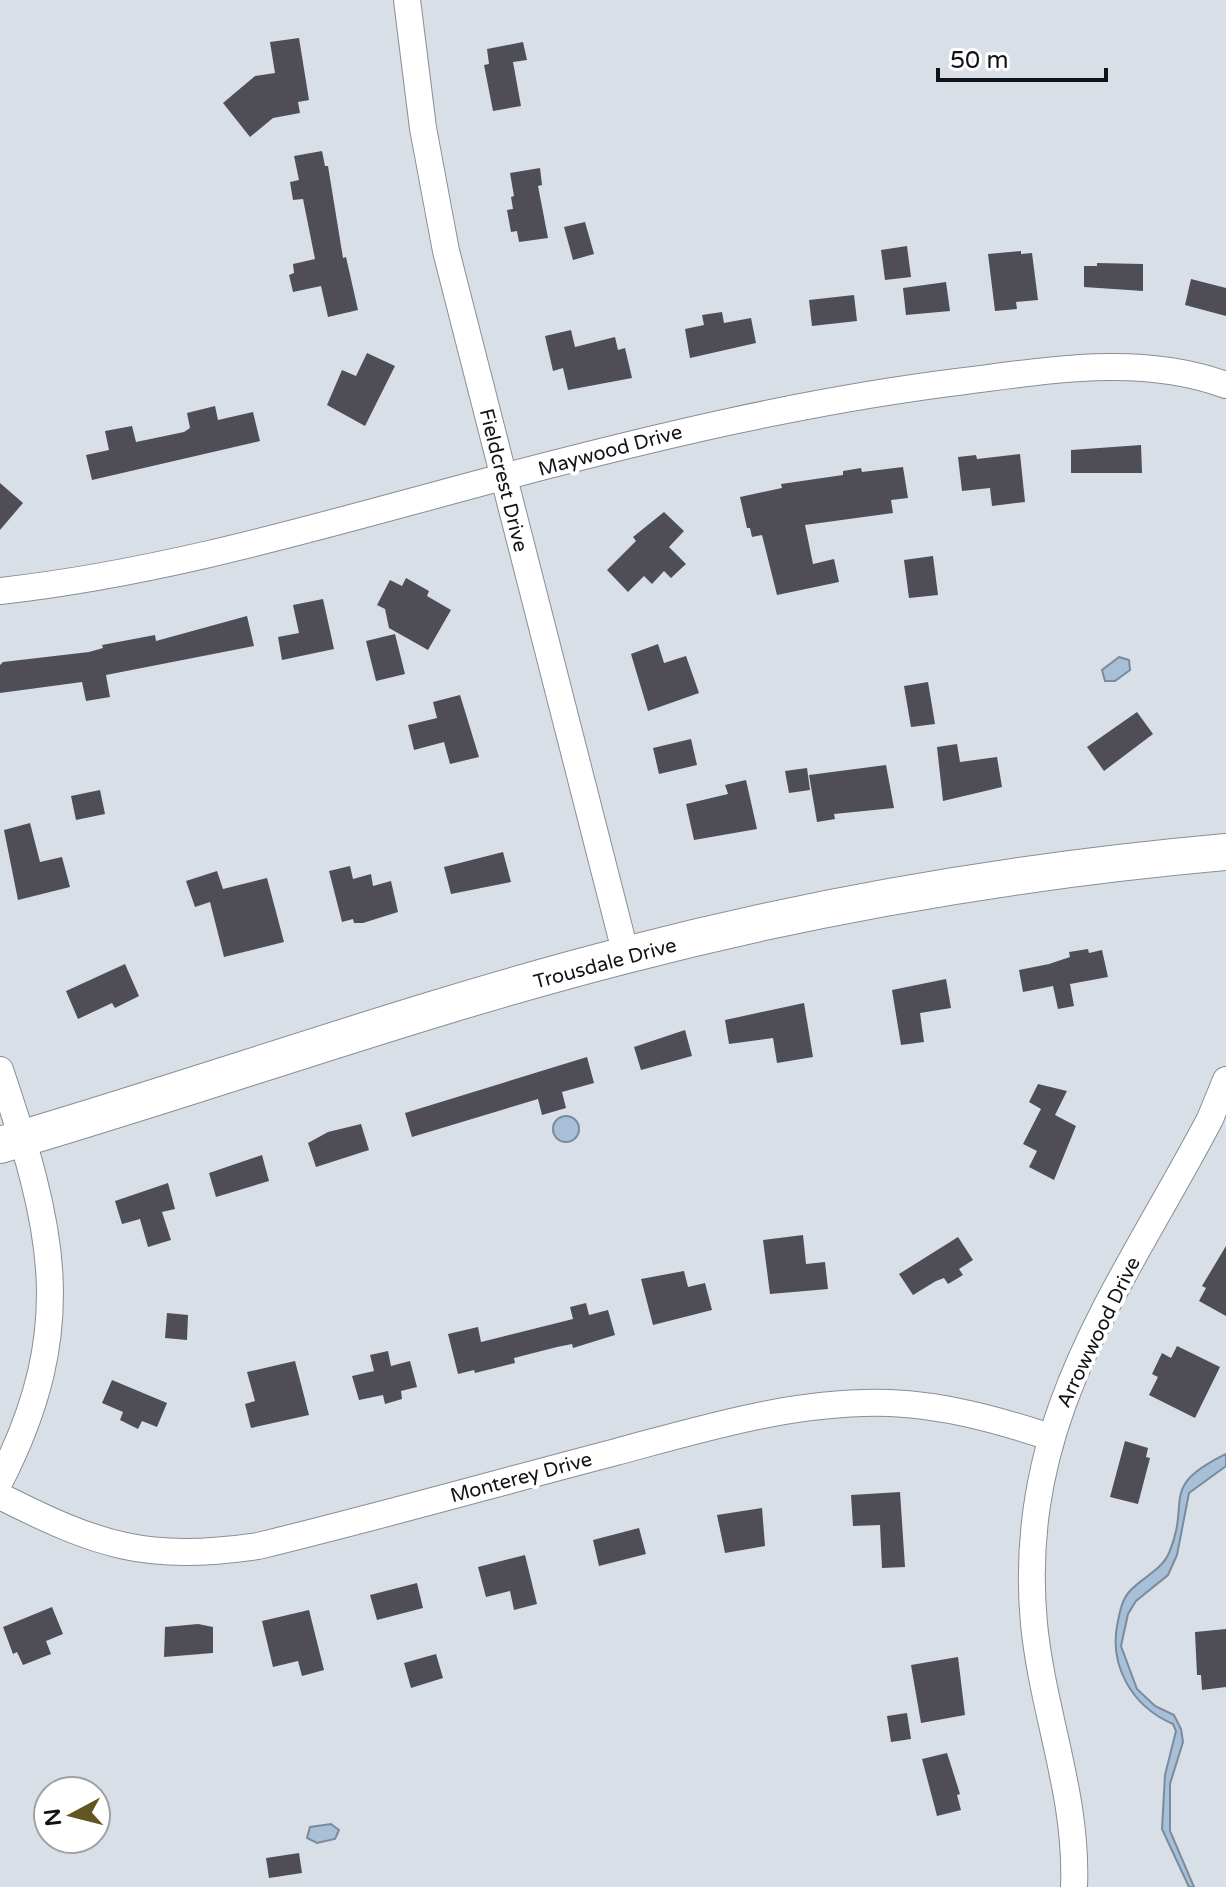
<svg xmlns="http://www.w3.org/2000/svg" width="1226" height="1887" font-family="'Varela Round',sans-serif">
  <rect width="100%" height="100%" fill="#d9dfe7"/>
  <g fill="#a7bfd7" stroke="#7a8b9d" stroke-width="2">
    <path d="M1119,657l10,3 1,10 -15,11h-10l-3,-11z"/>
    <circle cx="566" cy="1129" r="13"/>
    <path d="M1226,1454v12l-37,27 -12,62 -9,20 -32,26 -8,13 -7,32 16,43 18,17 19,9 7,14 2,13 -13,42v47l24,56h-5l-27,-58 3,-54 11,-44 -3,-7c-42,-18 -65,-60 -55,-103 2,-10 4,-21 11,-29 12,-14 32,-21 40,-39 23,-54 -12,-65 57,-99z"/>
    <path d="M331,1824l8,6 -4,9 -18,4 -10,-5 3,-11z"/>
  </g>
  <g fill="#4f4e56">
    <path d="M299,38l10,62 -11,2 2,11 -27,5 -23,19 -27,-34 32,-27 20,-3 -5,-31z"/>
    <path d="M523,42l4,18 -14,2 8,44 -28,5 -9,-46 5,-1 -2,-15z"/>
    <path d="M322,151l3,15h3l15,92 3,-1 12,53 -30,7 -7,-31 -28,6 -4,-17 5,-2 -1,-9 22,-5 -12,-60 -10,1 -3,-18 9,-2 -5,-24z"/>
    <path d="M540,168l2,17 -4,1 10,52 -29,4 -2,-11 -6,1 -4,-22 6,-1 -2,-12 3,-1 -4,-23z"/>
    <path d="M585,222l9,32 -21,6 -9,-33z"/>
    <path d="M907,246l4,31 -26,3 -4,-30z"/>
    <path d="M1021,251v3l11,-1 6,47 -22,2 1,7 -22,2 -7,-57z"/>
    <path d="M1097,263l46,1v27l-59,-4v-21h13z"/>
    <path d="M1191,279l35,9v28l-41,-11z"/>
    <path d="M946,282l4,29 -44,4 -3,-27z"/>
    <path d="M854,295l3,26 -45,5 -3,-26z"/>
    <path d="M722,312l2,11 27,-5 5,25 -66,15 -5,-29 19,-4 -2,-10z"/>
    <path d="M571,330l4,17 40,-10 3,13 7,-2 7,30 -64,12 -5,-22 -10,3 -8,-35z"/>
    <path d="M367,353l28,13 -30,60 -38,-21 15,-35 14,6z"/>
    <path d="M215,406l3,14 35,-8 7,29 -168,39 -6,-25 23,-5 -4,-19 27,-5 4,16 48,-10 6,-4 -3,-15z"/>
    <path d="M1141,445l1,28h-71v-23z"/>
    <path d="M1020,454l5,48 -33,4 -2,-18 -28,3 -4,-34 18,-2 1,4z"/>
    <path d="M903,467l5,31 -17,2 2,13 -88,12 8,39 21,-5 5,23 -62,13 -15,-60 -10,2 -2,-9h-3l-7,-31 42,-9 -1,-4 62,-9v-4l18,-3 1,4z"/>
    <path d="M0,483l23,20 -23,27z"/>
    <path d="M664,512l20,19 -15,16 17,17 -15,14 -7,-7 -12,13 -8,-8 -16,16 -21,-22 29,-29 -3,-4z"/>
    <path d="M933,556l5,39 -29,3 -5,-38z"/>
    <path d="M406,578l23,13 -2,5 24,14 -23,40 -39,-22 -4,-19 -8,-4 13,-25 12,6z"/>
    <path d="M323,599l11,50 -52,11 -4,-23 21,-4 -6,-28z"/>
    <path d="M247,616l7,30 -148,29 4,22 -24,4 -4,-19 -82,11v-28l3,-3 86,-10 14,-4 -1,-3 53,-10 1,6z"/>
    <path d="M395,634l10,40 -29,7 -10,-40z"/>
    <path d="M658,644l6,19 22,-7 13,37 -51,18 -17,-57z"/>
    <path d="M928,682l7,42 -24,3 -7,-41z"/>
    <path d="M460,695l19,62 -29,7 -6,-22 -30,8 -6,-25 29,-7 -4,-16z"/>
    <path d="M1137,712l16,22 -49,37 -17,-24z"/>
    <path d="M691,739l6,26 -38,9 -6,-26z"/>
    <path d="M957,744l3,18 37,-5 5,30 -59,14 -6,-54z"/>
    <path d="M886,765l8,43 -60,6 1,5 -18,3 -8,-47z"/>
    <path d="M807,768l3,22 -21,3 -4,-22z"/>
    <path d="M746,780l11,49 -63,11 -8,-36 42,-10 -3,-9z"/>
    <path d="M100,790l5,24 -29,6 -5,-24z"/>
    <path d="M30,823l10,39 22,-5 8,30 -52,13 -14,-70z"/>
    <path d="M503,852l8,30 -60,12 -7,-27z"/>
    <path d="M350,866l3,13 18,-5 2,12 18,-5 7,31 -35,11h-9l-1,-4 -11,3 -13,-51z"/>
    <path d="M217,871l6,18 44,-11 17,64 -60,15 -14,-55 -15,5 -9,-26z"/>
    <path d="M1088,949l1,4 13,-3 6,27 -38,7 4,22 -16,3 -5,-23 -30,6 -4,-22 30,-6 21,-7 -1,-5z"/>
    <path d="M125,964l14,32 -24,12 -3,-5 -34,16 -12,-28z"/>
    <path d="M946,979l5,29 -31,5 4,29 -23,3 -9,-55z"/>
    <path d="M804,1003l9,54 -36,6 -4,-25 -44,6 -4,-24z"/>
    <path d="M685,1030l7,26 -51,14 -7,-23z"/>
    <path d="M587,1057l7,26 -32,9 4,16 -24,7 -4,-16 -126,38 -7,-24z"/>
    <path d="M1038,1084l29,7 -12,24 21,11 -22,54 -25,-13 8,-16 -14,-7 18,-35 -12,-7z"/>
    <path d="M361,1124l8,26 -53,17 -8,-24 20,-11z"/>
    <path d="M262,1155l7,26 -53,16 -7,-24z"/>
    <path d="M168,1183l7,26 -13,3 9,28 -23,7 -8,-28 -18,5 -7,-23z"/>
    <path d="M803,1235l3,29 19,-2 3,27 -58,5 -7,-54z"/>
    <path d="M958,1237l15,23 -14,9 4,6 -15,9 -4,-6 -8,3 -23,14 -14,-21z"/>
    <path d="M1226,1246v70l-27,-15 7,-13 -4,-2z"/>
    <path d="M684,1271l4,16 17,-4 7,27 -59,15 -12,-46z"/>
    <path d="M586,1303l3,12 19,-5 7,25 -42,13 -1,-4 -15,3 -43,11 1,5 -40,10 -1,-3 -16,4 -10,-40 30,-7 3,15 92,-23 -3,-12z"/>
    <path d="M167,1313l21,2 -1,25 -22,-2z"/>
    <path d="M1177,1346l43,21 -25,51 -46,-23 9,-18 -6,-3 10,-21 9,5z"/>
    <path d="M388,1351l3,15 19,-5 7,26 -16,4 1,8 -17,5 -2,-9 -24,5 -7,-24 22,-5 -4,-16z"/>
    <path d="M295,1361l14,54 -58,13 -6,-24 10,-3 -8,-29z"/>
    <path d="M112,1380l55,23 -10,24 -15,-6 -4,8 -18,-9 3,-8 -21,-9z"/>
    <path d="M1125,1441l23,7 -2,9 4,1 -12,46 -28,-7z"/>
    <path d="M900,1492l5,75 -23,1 -2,-43 -27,1 -2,-31z"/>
    <path d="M762,1508l3,38 -40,7 -8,-38z"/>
    <path d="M639,1528l7,26 -47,12 -6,-26z"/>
    <path d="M525,1555l12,49 -23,6 -4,-19 -24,6 -8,-30z"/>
    <path d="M417,1583l6,25 -46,12 -7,-25z"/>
    <path d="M52,1607l11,27 -17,7 5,13 -28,11 -6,-13 -4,2 -10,-27z"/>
    <path d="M309,1610l15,60 -22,6 -4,-15 -25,6 -11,-46z"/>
    <path d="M198,1624l15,3v26l-49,4 1,-30z"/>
    <path d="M1226,1629v58l-24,3 -1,-15h-4l-2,-43z"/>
    <path d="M436,1654l7,24 -32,10 -7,-25z"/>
    <path d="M958,1657l7,58 -44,8 -10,-58z"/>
    <path d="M907,1713l4,26 -20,3 -4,-26z"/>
    <path d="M947,1753l13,41 -3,1 4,15 -24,6 -15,-57z"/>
    <path d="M299,1853l3,20 -33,5 -3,-20z"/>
  </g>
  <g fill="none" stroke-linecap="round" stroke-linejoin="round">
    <g stroke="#898e96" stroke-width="28">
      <g id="street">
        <path d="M407,0l16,128 23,123 180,704"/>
        <path d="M0,591c172,-19 336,-70 503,-114 152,-40 305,-77 462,-96 87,-11 176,-27 261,4"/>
        <path d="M0,1070c53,157 79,256 0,411"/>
        <path d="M0,1496c99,50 146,66 258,50 120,-29 239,-63 358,-94 89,-24 180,-52 274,-49 54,2 108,17 160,34"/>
        <path d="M1074,1887c4,-91 -31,-173 -40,-263 -19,-205 86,-334 176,-505l16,-39"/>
      </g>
    </g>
    <g stroke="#898e96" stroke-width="38">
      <path id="secondary" d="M0,1145c209,-61 415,-136 626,-190 195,-51 399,-85 600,-103"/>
    </g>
    <use href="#street" stroke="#fff" stroke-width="26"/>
    <use href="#secondary" stroke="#fff" stroke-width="36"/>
  </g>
  <g text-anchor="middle" stroke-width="8" stroke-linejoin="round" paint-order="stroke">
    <g font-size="20" fill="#121316" stroke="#fff">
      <text transform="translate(610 450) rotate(-15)" y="7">Maywood Drive</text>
      <text transform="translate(504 480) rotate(76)" y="7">Fieldcrest Drive</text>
      <text transform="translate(605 963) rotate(-15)" y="7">Trousdale Drive</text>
      <text transform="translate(1098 1332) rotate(-64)" y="7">Arrowwood Drive</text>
      <text transform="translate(521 1477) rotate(-15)" y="7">Monterey Drive</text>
    </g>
  </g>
  <g transform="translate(72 1815) rotate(263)"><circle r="38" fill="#ffffff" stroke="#a0a1a2" stroke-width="2"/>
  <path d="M0-6L14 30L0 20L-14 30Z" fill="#625622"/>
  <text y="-12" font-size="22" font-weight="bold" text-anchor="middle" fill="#121316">N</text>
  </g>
  <path d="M938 68v12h168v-12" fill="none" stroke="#121316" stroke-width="4"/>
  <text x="950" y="68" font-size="24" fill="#121316" stroke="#ffffff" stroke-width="6" paint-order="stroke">50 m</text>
</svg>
